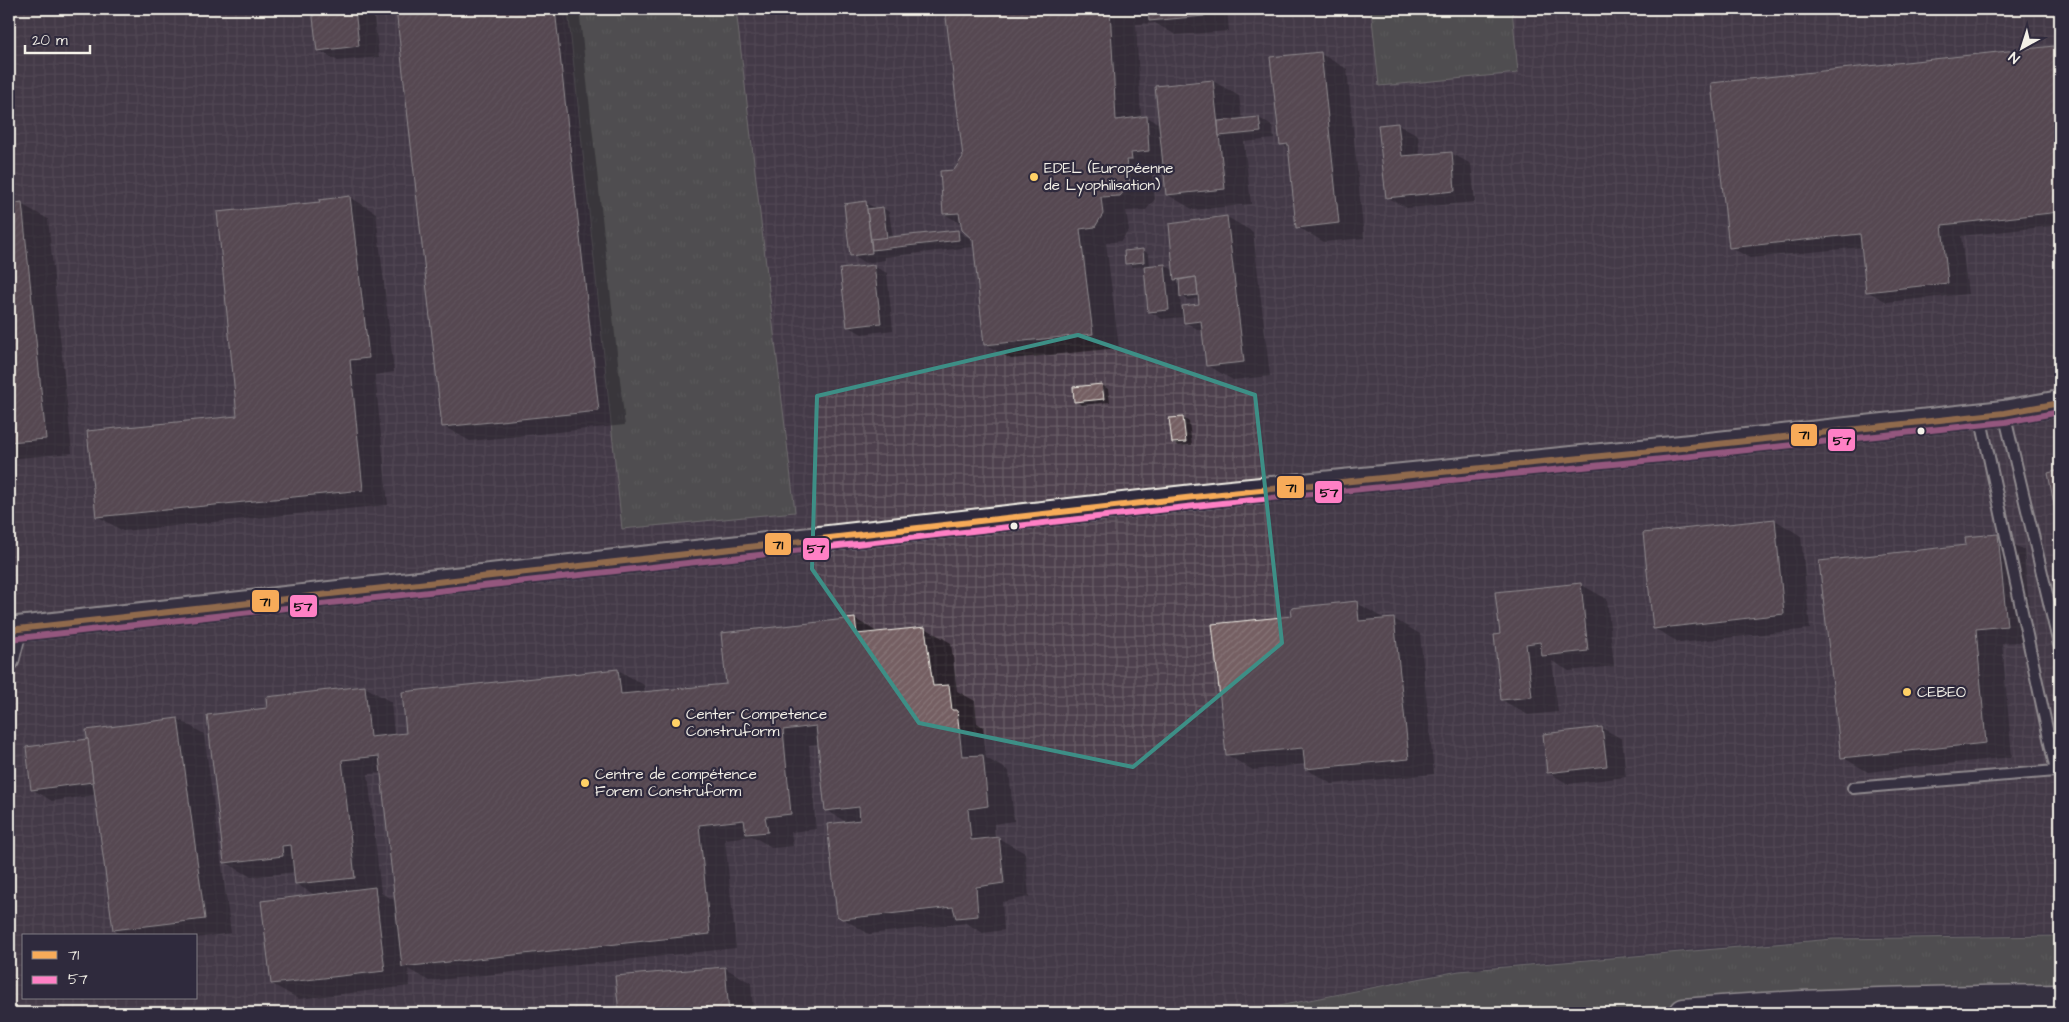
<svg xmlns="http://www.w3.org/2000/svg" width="2069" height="1022" font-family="'Architects Daughter',sans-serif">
  <defs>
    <pattern id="industrial-grid" width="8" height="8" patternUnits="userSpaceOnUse" patternTransform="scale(1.25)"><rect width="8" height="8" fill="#4e414d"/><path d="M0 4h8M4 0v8" fill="none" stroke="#685d67"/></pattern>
    <pattern id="grass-tufts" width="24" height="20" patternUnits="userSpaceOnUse" patternTransform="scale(1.25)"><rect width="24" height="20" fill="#666c5e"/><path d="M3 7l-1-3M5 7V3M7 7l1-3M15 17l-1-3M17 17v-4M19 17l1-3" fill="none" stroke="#7c8175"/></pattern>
    <pattern id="building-hatch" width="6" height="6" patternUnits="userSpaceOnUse" patternTransform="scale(1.25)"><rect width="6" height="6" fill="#745e62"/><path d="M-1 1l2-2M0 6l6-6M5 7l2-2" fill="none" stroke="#887678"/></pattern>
  </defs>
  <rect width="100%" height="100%" fill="#3d3444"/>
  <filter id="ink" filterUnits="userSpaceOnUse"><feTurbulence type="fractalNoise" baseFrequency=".02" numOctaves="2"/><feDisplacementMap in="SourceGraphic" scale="10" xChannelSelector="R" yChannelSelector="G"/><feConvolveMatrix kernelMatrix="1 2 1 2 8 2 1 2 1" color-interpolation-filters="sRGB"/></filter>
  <g filter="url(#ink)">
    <path fill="url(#industrial-grid)" fill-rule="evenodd" d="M9,9h2051v925l-227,3 -374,32 -220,44h-1230zM24,936h172v62h-172z"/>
    <g fill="url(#grass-tufts)" stroke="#adaea3">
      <path d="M568,9h168l59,503 -173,17z"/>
      <path d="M1371,9h141l6,64 -139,13z"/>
      <path d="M2060,936v77h-818l217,-42 374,-32z"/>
    </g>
    <g fill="#0007" fill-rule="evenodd">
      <path d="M313,9h60l6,48 -41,4 -20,-11z"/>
      <path d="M397,9h182l46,416 -155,16 -27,-15z"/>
      <path d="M947,9h280l2,22 -53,4 -21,-12 -19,1 5,94 6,-1 14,8 52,-44 26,15 3,24 17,-2 13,8 2,13 -30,3 7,62 -57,6 -26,-15 -3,-29 -8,1 1,7 -6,1 3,24 -9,11 -20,1 3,19 -8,11 -15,2 13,105 -108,11 -26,-15 -11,-104 -12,-16 -18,-10 11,-42 10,-14z"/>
      <path d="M2054,47l6,4v174l-99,11 7,58 -81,8 -20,-11 -4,-44 -113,11 -20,-11z"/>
      <path d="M1321,54l26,15 17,169 -40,4 -26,-15 -9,-79 -7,-4z"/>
      <path d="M1398,124l20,11 2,21 31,-3 20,11 4,38 -68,6 -20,-11z"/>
      <path d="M350,197l26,16 18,159 -19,3 13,130 -265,26 -26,-15 142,-99 82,-214z"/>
      <path d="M866,203l11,6 6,-1 6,4 4,26 65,-7 13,8 1,8 -87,10v3l-20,3 -13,-8z"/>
      <path d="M21,204l27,15 24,234 -63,6v-254z"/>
      <path d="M1227,217l26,15 17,144 -37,4 -26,-15 -3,-32 -19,-11 -1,-5 -22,2 -13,-8 -4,-45 -12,1 -6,-4 16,-13 6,4 1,13 15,-2 10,6 -5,-46zM1180,295l8,5 12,-2 1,7 -20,3z"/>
      <path d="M873,266l14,7 6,57 -31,4 -14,-8z"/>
      <path d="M1102,385l6,4 2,13 -28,3 -6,-4z"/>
      <path d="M1183,418l6,4 3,23 -13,1 -6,-3z"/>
      <path d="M2060,472v57l-10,-55z"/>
      <path d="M1775,520l26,16 9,93 -130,14 -26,-15z"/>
      <path d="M1997,535l27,15 8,91 -30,2 10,114 -144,15 -26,-15 126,-211z"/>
      <path d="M1580,584l27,15 7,67 -45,5 -17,-10 6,51 -30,3 -26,-15 -1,-65z"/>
      <path d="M1357,603l26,15v2l11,-1 26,15 14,140 -102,10 -26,-15 -1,-5 -52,6 -26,-15 66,-138z"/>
      <path d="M855,619l24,14 46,-5 26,15 6,48 18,10 2,22 6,4 3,31 23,13 5,50 -20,3 1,14h3l27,15 4,44 -27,5 2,28 -21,3 -17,-10 -97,11 -27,-16 6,-95 -22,-13 -7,-66 -10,1 7,84 -25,3 2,14 -20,2 -21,-12 -27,3 11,109 -307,33 -21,-12 2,17 -111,13 -27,-15 45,-88 -21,-12 -1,-12 -44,5 -26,-15 43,-153 97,-22 26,15 3,33 14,-1 -4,-41 214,-23 26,15 1,8 82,-8zM382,773l14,128 -15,-8 -13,-119z"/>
      <path d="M178,719l26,15 27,199 -35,5v-2h-72l-10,-6 -18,-135 -44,6 -20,-12 57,-49 -1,-9z"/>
      <path d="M1602,728l20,11 4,38 -58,7 -20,-12z"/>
      <path d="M725,968l26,15 2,30h-133l-3,-36z"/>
    </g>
    <g fill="url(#building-hatch)" stroke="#f4f1e8">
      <path d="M312,9h43l4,37 -42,5z"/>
      <path d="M396,9h159l44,402 -157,16z"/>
      <path d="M945,9h179h-14l6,111 31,-4 2,35 -18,2 1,7h-6l4,24 -10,12 -19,1 2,17 -8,13 -15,2 13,105 -109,11 -11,-105 -11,-10 -3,-17 -16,1 -3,-43 14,-1 9,-13z"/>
      <path d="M1148,9h55l1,7 -55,5z"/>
      <path d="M2054,46l6,57v109l-118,13 6,58 -82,9 -6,-58 -131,14 -18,-165z"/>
      <path d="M1321,52l18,171 -43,5 -8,-84 -8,1 -10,-88z"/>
      <path d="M1213,80l12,109 -59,6 -11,-109z"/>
      <path d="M1259,117l2,15 -42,4 -1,-15z"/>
      <path d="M1398,123l4,33 50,-4 3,39 -69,7 -8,-73z"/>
      <path d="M350,196l19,162 -19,2 13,130 -267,27 -9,-86 150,-15 -20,-204 103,-10 -1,-2z"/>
      <path d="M866,201l6,52 -22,3 -6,-52z"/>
      <path d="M22,202l24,237 -37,3v-238z"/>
      <path d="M883,207l4,31 -16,2 -4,-31z"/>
      <path d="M1227,216l17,146 -38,4 -5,-45 -17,2 -2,-17 17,-2 -3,-27 -22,3 -5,-56z"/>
      <path d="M958,230l1,10 -87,10 -1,-11z"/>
      <path d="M1143,249l1,13 -19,2 -1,-13z"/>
      <path d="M1165,264l4,46 -21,2 -4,-46z"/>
      <path d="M874,265l7,58 -34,4 -7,-58z"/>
      <path d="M1196,277l2,18 -18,2 -1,-17z"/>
      <path d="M1102,384l2,15 -30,3 -1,-15z"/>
      <path d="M1183,417l3,25 -14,1 -3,-25z"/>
      <path d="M2060,470v66l-12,-63z"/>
      <path d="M1775,519l9,95 -131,15 -10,-96z"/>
      <path d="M1998,534l9,92 -31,3 10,114 -145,15 -22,-197 147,-16 -1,-8z"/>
      <path d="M1581,583l7,68 -46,5 -2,-14 -14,2 6,53 -31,3 -7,-65 6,-1 -5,-42z"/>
      <path d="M1357,601l2,20 35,-3 15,141 -104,10 -2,-21 -77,7 -14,-131 80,-8 -1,-8z"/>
      <path d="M855,618l2,16 68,-7 8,59 16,-1 3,25h5l5,46 21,-1 5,51 -20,3 3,31 28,-3 5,46 -28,4 2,29 -22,2 -3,-11 -111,12 -5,-3 -10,-92 33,-4 -1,-13 -34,4 -9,-85 -33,4 8,84 -26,3 3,15 -22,2 -2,-14 -45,5 11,109 -308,33 -23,-211 -37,4 13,118 -60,6 -4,-39 -9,1 1,10 -59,7 -17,-148 60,-7 -1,-11 99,-11 5,51 36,-4 -4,-41 216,-23 3,25 105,-10 -5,-51z"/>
      <path d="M178,718l27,201 -92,11 -27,-200z"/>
      <path d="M1602,727l5,39 -60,7 -4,-39z"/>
      <path d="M88,739l5,43 -62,8 -5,-43z"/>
      <path d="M375,887l10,84 -114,13 -10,-83z"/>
      <path d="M725,967l4,46h-110l-4,-37z"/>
    </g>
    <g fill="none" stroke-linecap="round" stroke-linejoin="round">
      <g stroke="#f4f1e8" stroke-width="14">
        <g id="service">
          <path d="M2004,413l56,236"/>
          <path d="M1853,788l203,-17 -76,-356"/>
        </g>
      </g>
      <g stroke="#f4f1e8" stroke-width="22">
        <path id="minor" d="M9,661l8,-32"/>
      </g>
      <g stroke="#f4f1e8" stroke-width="28">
        <path id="tertiary" d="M9,630l1212,-136 451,-45 332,-36 56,-10"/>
      </g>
      <g stroke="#f4f1e8" stroke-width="31">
        <path id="motorway" d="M1684,1013c125,-11 251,-13 376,-14"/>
      </g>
      <use href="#service" stroke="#2f2a3d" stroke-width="10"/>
      <use href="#minor" stroke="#2f2a3d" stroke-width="19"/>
      <use href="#tertiary" stroke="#2f2a3d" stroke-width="24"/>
      <use href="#motorway" stroke="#2f2a3d" stroke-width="28"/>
      <g stroke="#2f2a3d" stroke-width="10">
        <path id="bus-1" d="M9,630l1212,-136 451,-45 332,-36 56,-10"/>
      </g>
      <g stroke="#2f2a3d" stroke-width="10">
        <path id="bus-2" d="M10,639l1212,-136 451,-45 332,-36 55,-10"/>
      </g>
      <use href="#bus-1" stroke="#f7ab59" stroke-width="6"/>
      <use href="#bus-2" stroke="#ff80c5" stroke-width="6"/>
    </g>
  </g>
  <path d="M0 0H2069V1022H0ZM1078,335l177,60 27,248 -149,124 -214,-44 -107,-154 5,-173z" fill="#3d3444" fill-opacity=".55" fill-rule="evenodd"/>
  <path fill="none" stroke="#3d8f86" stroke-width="4" stroke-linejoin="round" d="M1078,335l177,60 27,248 -149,124 -214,-44 -107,-154 5,-173z"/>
  <g fill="#ffd166" stroke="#2f2a3d" stroke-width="2">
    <circle cx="1034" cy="177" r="5"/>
    <circle cx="1907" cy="692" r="5"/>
    <circle cx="676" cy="723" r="5"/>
    <circle cx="585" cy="783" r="5"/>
  </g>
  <g fill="#f4f1e8" stroke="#2f2a3d" stroke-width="2">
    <circle cx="1921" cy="431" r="4.5"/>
    <circle cx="1014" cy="526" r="4.5"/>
  </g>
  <g text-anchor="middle" stroke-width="4.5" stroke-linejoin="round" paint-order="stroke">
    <g font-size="15" fill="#f4f1e8" stroke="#2f2a3d" text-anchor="start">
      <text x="1044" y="173">EDEL (Européenne<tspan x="1044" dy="17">de Lyophilisation)</tspan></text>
      <text x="1917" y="697">CEBEO</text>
      <text x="686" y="719">Center Competence<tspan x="686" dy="17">Construform</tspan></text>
      <text x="595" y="779">Centre de compétence<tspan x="595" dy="17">Forem Construform</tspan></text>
    </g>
  </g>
  <g stroke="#2f2a3d" stroke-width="2">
    <rect x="1790" y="423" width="28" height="24" rx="5" fill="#f7ab59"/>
    <rect x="1827" y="428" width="29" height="24" rx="5" fill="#ff80c5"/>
    <rect x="1276" y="475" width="29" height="24" rx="5" fill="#f7ab59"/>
    <rect x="1314" y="480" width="29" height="24" rx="5" fill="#ff80c5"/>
    <rect x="764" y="532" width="28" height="24" rx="5" fill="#f7ab59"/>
    <rect x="802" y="537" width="28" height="24" rx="5" fill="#ff80c5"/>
    <rect x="251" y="589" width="29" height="24" rx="5" fill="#f7ab59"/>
    <rect x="289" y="594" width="29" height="24" rx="5" fill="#ff80c5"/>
  </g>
  <g font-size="14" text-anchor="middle" font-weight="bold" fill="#111">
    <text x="1804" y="439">71</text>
    <text x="1842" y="445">57</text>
    <text x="1291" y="492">71</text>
    <text x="1329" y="497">57</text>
    <text x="778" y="549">71</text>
    <text x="816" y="553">57</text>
    <text x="265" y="606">71</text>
    <text x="303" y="611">57</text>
  </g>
  <rect width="2069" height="1022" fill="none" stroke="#2f2a3d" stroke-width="30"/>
  <rect x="15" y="15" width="2039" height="992" fill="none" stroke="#f4f1e8" stroke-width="2" filter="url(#ink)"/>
  <rect x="22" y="934" width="175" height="65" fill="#2f2a3d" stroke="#7e7a81"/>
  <rect x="32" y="951" width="25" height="8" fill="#f7ab59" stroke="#7e7a81"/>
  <text x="68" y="960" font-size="15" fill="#f4f1e8">71</text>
  <rect x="32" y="976" width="25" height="8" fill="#ff80c5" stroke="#7e7a81"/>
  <text x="68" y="984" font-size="15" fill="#f4f1e8">57</text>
  <g transform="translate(2022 48) rotate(219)" stroke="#2f2a3d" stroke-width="4" paint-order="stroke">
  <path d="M0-4L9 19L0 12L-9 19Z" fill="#f4f1e8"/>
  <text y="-8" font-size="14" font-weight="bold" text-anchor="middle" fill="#f4f1e8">N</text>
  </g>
  <path d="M25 45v8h65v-8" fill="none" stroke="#f4f1e8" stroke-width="2.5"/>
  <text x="32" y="45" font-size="15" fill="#f4f1e8" stroke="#2f2a3d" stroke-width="4" paint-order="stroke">20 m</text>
</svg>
